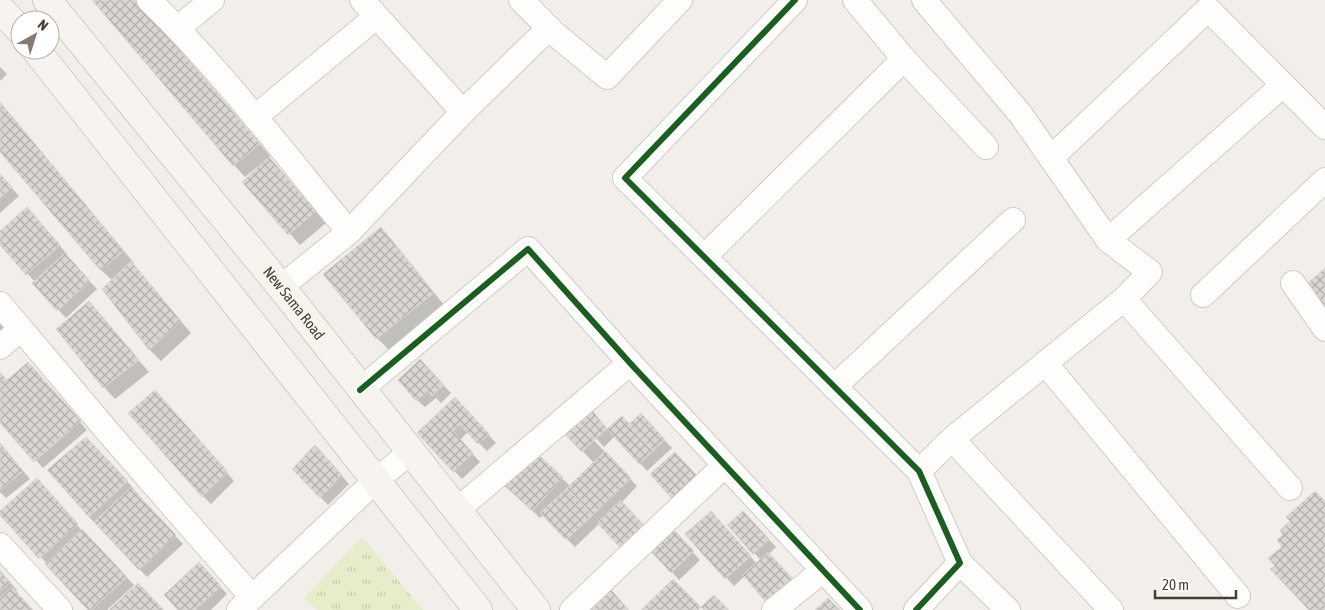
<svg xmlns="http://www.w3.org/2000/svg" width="1325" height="610" font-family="'Asap Condensed',sans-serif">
  <defs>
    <pattern id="grass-tufts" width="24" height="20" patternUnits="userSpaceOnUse" patternTransform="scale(1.25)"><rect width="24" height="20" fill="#e5edca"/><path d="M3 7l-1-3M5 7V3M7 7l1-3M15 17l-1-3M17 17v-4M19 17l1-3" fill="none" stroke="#c6ccae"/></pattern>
    <pattern id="building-cross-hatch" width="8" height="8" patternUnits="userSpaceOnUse" patternTransform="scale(1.25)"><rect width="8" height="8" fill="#dad6d2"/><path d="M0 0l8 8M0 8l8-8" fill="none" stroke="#b3afab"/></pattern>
  </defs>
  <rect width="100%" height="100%" fill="#f2efeb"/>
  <path fill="url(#grass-tufts)" d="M362,537l61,73h-106l-13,-12z"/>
  <g fill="#0003">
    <path d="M94,0h44l132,156 -2,2 58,65 -26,22 -56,-63 14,-13 -1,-2 -12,10 -11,-12z"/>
    <path d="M0,67l7,7 -7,7z"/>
    <path d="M0,103l134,160 -2,1 59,69 -30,28 -11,-11 -46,-60 9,-9 -12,-11 -101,-120z"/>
    <path d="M0,175l19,21 -19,17z"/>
    <path d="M35,217l32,37 -2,1 32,34 -31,29 -32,-35 1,-1 -35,-39v-11z"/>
    <path d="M381,229l11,11 52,65 -55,45 -12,-12 -52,-64z"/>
    <path d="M89,303l60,69 -34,27 -11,-12 -46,-58z"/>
    <path d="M0,313l11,13 -11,9z"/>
    <path d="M428,369l23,24 -10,10 -5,-5 -11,9 -8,-7z"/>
    <path d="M36,371l51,59 -44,38 -43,-47v-48l8,8z"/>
    <path d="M163,400l71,81 -23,23 -8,-8z"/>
    <path d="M463,407l33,36 -9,8 -19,-19 -8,8 20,22 -18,17 -44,-46z"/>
    <path d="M595,415l13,15 41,-7 23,25 -25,23 -32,-35 -11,11 -12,-13 -2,2 47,50 -16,17 30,30 -22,21 -30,-30 -24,23 -32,-32 -3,3 -27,-26 49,-14 8,8 24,-23 -33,-34z"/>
    <path d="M0,443l30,36 -24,19 -6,-6z"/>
    <path d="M94,446l41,44 -2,1 50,53 -36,33 -58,-60 -40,-47z"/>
    <path d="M323,454l26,30 -21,21 -34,-36z"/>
    <path d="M45,487l39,46 50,52 -27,25h-17l-90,-97z"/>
    <path d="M751,520l25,27 -7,7 30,33 -24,21 -30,-32 -11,10 -47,-52 32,-13 38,43 4,-4 -7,-7z"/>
    <path d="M670,528l30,32 -21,20 -7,-8z"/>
    <path d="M0,571l17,19 -2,2 17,18h-32z"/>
    <path d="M206,571l21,23 -16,16h-31z"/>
  </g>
  <g fill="url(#building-cross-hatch)" stroke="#dad5d1">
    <path d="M92,0h46l122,144 -27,22z"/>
    <path d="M0,102l124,149 -24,19 -100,-118z"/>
    <path d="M269,157l47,54 -28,24 -46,-53z"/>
    <path d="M0,174l12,13 -12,11z"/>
    <path d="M27,207l33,38 -34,30 -26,-30v-14z"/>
    <path d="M381,227l53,66 -58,46 -53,-65z"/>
    <path d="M65,253l25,28 -33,30 -25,-28z"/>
    <path d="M131,261l50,60 -32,29 -47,-61z"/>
    <path d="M1325,268v40l-18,-24z"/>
    <path d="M89,301l50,59 -36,28 -47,-59z"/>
    <path d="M420,359l24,26 -12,11 -5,-5 -11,10 -18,-21z"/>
    <path d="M28,362l53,59 -47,41 -34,-39v-51l7,8z"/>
    <path d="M155,390l73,82 -26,25 -74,-84z"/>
    <path d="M455,397l34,37 -11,10 -18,-19 -7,6 20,22 -20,19 -36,-39z"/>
    <path d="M588,405l19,24 -12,11 -20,-23z"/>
    <path d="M641,413l24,27 -12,11 -24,-27z"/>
    <path d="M622,416l31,35 -14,13 -32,-35z"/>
    <path d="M575,417l20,23 -13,12 -22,-23z"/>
    <path d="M86,437l42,44 -39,36 -42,-47z"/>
    <path d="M0,443l23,28 -23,19z"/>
    <path d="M315,445l27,30 -22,23 -28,-29z"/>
    <path d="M605,451l26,27 -38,37 -26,-27z"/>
    <path d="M535,452l28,25 -31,34 -28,-26z"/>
    <path d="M675,452l24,26 -25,23 -24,-27z"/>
    <path d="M37,478l41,46 -39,35 -39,-44v-4z"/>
    <path d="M131,487l45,48 -37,35 -45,-48z"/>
    <path d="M567,488l26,27 -27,25 -26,-27z"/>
    <path d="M1315,491l10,10v109h-16l-39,-41 5,-3 -7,-8 14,-11 -5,-7 6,-5 -3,-5 10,-9 -4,-4z"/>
    <path d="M620,500l24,25 -24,22 -23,-24z"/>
    <path d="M711,511l40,45 -26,23 -40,-45z"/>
    <path d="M743,511l26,28 -16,15 -26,-29z"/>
    <path d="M670,526l24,25 -23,22 -24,-26z"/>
    <path d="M82,529l45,48 -36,33h-3l-43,-46z"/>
    <path d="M768,552l24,26 -26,24 -23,-27z"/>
    <path d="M199,562l22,24 -26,24h-17l-14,-15z"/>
    <path d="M0,570l10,12 -10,9z"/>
    <path d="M673,579l28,28 -3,3h-57z"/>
    <path d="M138,583l26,27h-55z"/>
    <path d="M606,584l23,26h-28l-9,-11z"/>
    <path d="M12,587l21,23h-33v-12z"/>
    <path d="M714,595l15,15h-25l-3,-3z"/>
    <path d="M828,598l12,12h-25z"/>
    <path d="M592,599l9,11h-21z"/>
  </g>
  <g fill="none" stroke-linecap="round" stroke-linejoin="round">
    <g stroke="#cfcbc7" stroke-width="26">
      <g id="minor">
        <path d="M149,0c73,71 135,153 200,232"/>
        <path d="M362,0l101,112"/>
        <path d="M521,0l34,34 52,43 73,-77"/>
        <path d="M795,0l-170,178 294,293 41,92 -44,47"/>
        <path d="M855,0l49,59 82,88"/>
        <path d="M178,28l34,-28"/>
        <path d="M255,117l121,-100"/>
        <path d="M1051,158l157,-149 117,118"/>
        <path d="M1108,240l175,-155"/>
        <path d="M704,257l200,-198"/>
        <path d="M1293,283l32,46"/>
        <path d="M281,287l68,-55 114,-120 86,-84"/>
        <path d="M1203,295l122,-115"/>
        <path d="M1124,299l166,189"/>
        <path d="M0,304l21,25 -21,18"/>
        <path d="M21,329l93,110 138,158"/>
        <path d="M1045,363l193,233"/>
        <path d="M834,387l179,-167"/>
        <path d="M360,390l168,-141 102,114 230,247"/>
        <path d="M952,439l159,171"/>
        <path d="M919,471l33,-32 172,-140 26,-27 -42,-32 -87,-125 -97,-115"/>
        <path d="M457,510l173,-147"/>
        <path d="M0,545l60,65"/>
        <path d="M960,563l48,47"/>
        <path d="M239,610l136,-129 36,-29"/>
        <path d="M572,610l153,-145"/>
        <path d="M774,610l48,-39"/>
      </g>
    </g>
    <g stroke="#d3ccc3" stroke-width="30">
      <g id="secondary">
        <path id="s1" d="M47,0l234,287 255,323"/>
        <path d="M0,9l20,21"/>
        <path d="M36,50l442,560"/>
      </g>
    </g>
    <use href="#minor" stroke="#fdfdfc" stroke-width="24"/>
    <use href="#secondary" stroke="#f7f4ef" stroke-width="28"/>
    <g stroke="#fff" stroke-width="9">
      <g id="cycleway">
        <path d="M795,0l-170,178 294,293 41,92 -44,47"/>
        <path d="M360,390l168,-141 102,114 230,247"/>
      </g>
    </g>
    <use href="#cycleway" stroke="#1b5e20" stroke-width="6"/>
  </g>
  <g text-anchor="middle" stroke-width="4" stroke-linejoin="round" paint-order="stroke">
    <g font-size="15" fill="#493e36" stroke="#fff">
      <text dy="5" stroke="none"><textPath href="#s1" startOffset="391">New Sama Road</textPath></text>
    </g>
  </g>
  <g transform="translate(35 35) rotate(39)"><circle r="24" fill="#ffffff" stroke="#b6b2af"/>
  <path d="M0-4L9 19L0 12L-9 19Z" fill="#847c75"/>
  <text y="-8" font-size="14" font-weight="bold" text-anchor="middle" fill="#493e36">N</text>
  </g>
  <path d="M1155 590v8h81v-8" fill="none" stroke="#493e36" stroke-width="2.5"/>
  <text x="1162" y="590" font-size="15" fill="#493e36" stroke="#ffffff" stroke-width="4" paint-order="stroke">20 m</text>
</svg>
